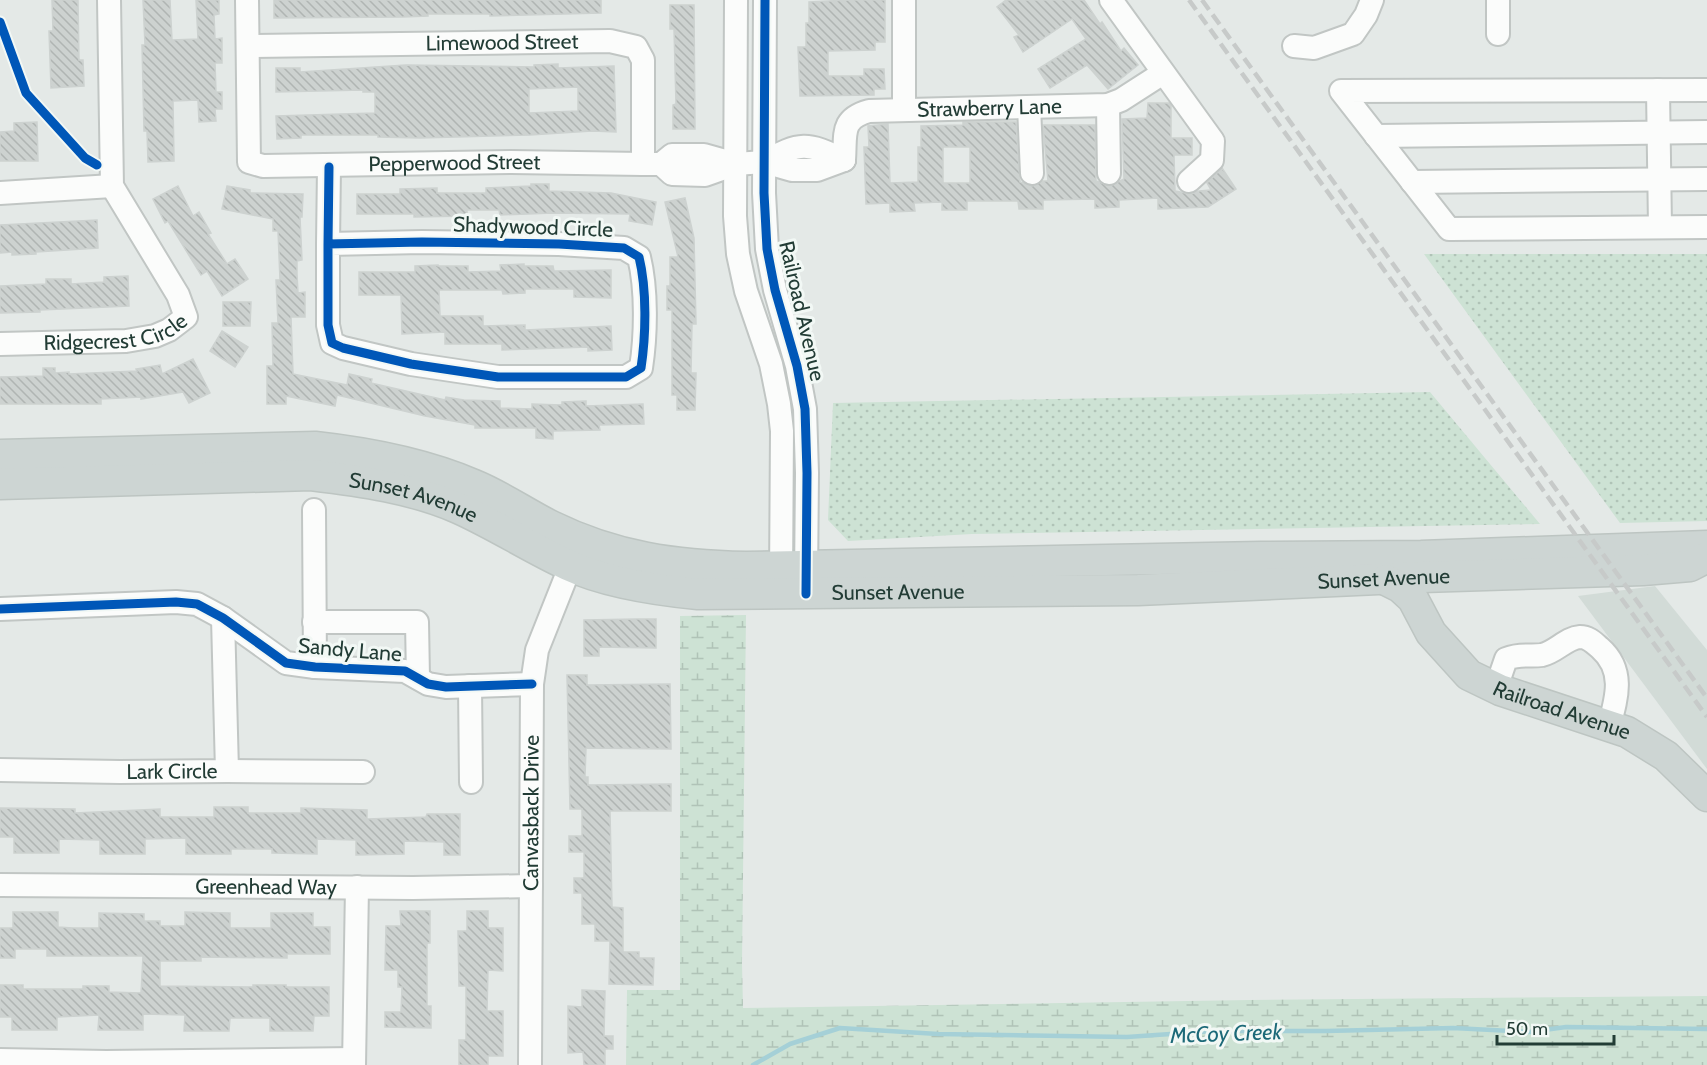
<svg xmlns="http://www.w3.org/2000/svg" width="1707" height="1065" font-family="Cabin,sans-serif">
  <defs>
    <pattern id="grass-dots" width="8" height="8" patternUnits="userSpaceOnUse" patternTransform="scale(1.5)"><rect width="8" height="8" fill="#cde2d4"/><path d="M2 2h.1M6 6h.1" fill="none" stroke="#b0c3b7" stroke-width="1.8" stroke-linecap="round"/></pattern>
    <pattern id="wetland-marsh" width="20" height="14" patternUnits="userSpaceOnUse" patternTransform="scale(1.5)"><rect width="20" height="14" fill="#cde2d4"/><path d="M1 5h8M5 5V1M11 12h8M15 12V8" fill="none" stroke="#b0c3b7"/></pattern>
    <pattern id="building-back-hatch" width="6" height="6" patternUnits="userSpaceOnUse" patternTransform="scale(1.5)"><rect width="6" height="6" fill="#cdd2d0"/><path d="M-1 5l2 2M0 0l6 6M5-1l2 2" fill="none" stroke="#b0b5b3"/></pattern>
  </defs>
  <rect width="100%" height="100%" fill="#e4e9e7"/>
  <path fill="#d2dbd7" d="M1655,586l52,64v119l-129,-173z"/>
  <g fill="url(#grass-dots)">
    <path d="M1424,254h283v267l-87,2z"/>
    <path d="M1430,392l110,132 -568,10 -124,7 -20,-21 5,-117z"/>
  </g>
  <path fill="url(#wetland-marsh)" d="M746,615l-4,348 1,45 507,-8 457,-4v69h-1081l1,-75h53v-374z"/>
  <g fill="none" stroke-linecap="round" stroke-linejoin="round">
    <path stroke="#a5d0d7" stroke-width="4.5" d="M753,1065l37,-21 50,-16 98,6 189,3 87,-6h112l127,-3 77,4 36,-5 141,2"/>
  </g>
  <g fill="url(#building-back-hatch)" stroke="#cdd2d0" stroke-width="1.5" fill-rule="evenodd">
    <path d="M52,0h26l1,60h4l1,26 -33,2 -2,-57h4z"/>
    <path d="M143,0h27l2,40 26,-1 -2,-39h23v14l-5,1 1,24 7,-1v25h-7l1,29h6v17h-7l1,12 -17,1 -1,-22 -25,1 1,60 -26,1 -1,-31h-3l-2,-86h3z"/>
    <path d="M274,0h327v13l-111,3v-2h-62v2l-25,1 -129,1z"/>
    <path d="M849,0h36v42h-10v8l-47,1v25h36v-7h20l1,20h-11v6l-74,1 -2,-49h8v-24h3v-21z"/>
    <path d="M1006,0h78l16,24 2,-2 19,29 3,-3 14,17 -30,24 -21,-24 -37,23 -12,-19 48,-30 -14,-20 -49,33 -9,-15 5,-2 -22,-28z"/>
    <path d="M670,5h24l1,124h-22v-24l3,-1 -2,-75h-4z"/>
    <path d="M558,64v4l56,-2 2,66 -24,-1 -62,4 -110,3 -42,-1v-2h-77v3l-24,1 -1,-23 99,-3v-21h-12v-2l-87,2v-24h24v4l106,-7 128,2v-2zM578,87v24l-49,2v-24z"/>
    <path d="M1148,103h21l2,3v32h21v17h-18l1,36 16,3 8,-3 12,-1 -4,-7 15,-15 14,21 -28,18 -50,2v-11l-39,2v7l-24,1v-9l-52,1v9h-24l-1,-8h-51v9h-25v-8l-28,1 1,8 -25,1v-9l-24,1 -2,-57h5l-1,-21 20,-2 2,59 28,-1v-35h3v-21l42,-1v-3h53l4,60 12,4 10,-5h6l-5,-56h52l1,56 14,5 14,-7 -2,-60 25,-1zM943,147h27v36h-27z"/>
    <path d="M37,122l1,39h-38v-29l14,-1v-8z"/>
    <path d="M531,184h18v7l62,2 45,9 -4,23 -23,-4 1,-7 -77,-1 -53,2 -1,-5h-32v6l-53,1v-3h-57v-20h43v-5l37,-1v5h49v-5l45,-2z"/>
    <path d="M178,186l15,30 6,-4 12,21 -3,1 19,30 8,-5 13,20 -26,17 -15,-25 -6,4 -33,-54 -3,2 -12,-24z"/>
    <path d="M227,186l23,4v3l53,1 -1,23h-2l2,43 -5,1v13l1,19 7,-1v25h-14l2,57 54,11 2,-11 23,5 -1,4 74,17 1,-3 18,3 36,1v7l32,1v-5l30,1v-3l24,-1v5l57,-2 1,20 -45,1 1,5 -47,1v8l-17,-1v-10h-61v-3l-50,-9 -88,-21 -2,11 -49,-10v8h-19v-38h6l-1,-43h6l-2,-43h4l-2,-49h-5v-12l-51,-10z"/>
    <path d="M685,198l9,40 2,86h-4l-1,49h5l-1,37h-18v-15h-5v-85h-5v-24h3v-29h8l-13,-55z"/>
    <path d="M97,220l1,28 -62,4v2l-24,1v-3l-12,1v-28z"/>
    <path d="M524,264v2h29l1,5 57,-1v28l-37,-1v-8h-49v4l-22,1 -1,-4h-63l1,26h43v10l42,-1v5l86,-4 1,24 -24,1v-4l-86,3v-6h-57v-12l-43,2 -1,-39h-42v-23h56v-6l23,-1v1h30v6l33,-1 -1,-6z"/>
    <path d="M128,276l1,30 -89,4v2l-40,1v-27l46,-2v-5h25v5l33,-2v-5z"/>
    <path d="M223,302h28l-1,24h-27z"/>
    <path d="M222,331l26,16 -13,20 -25,-16z"/>
    <path d="M193,359l17,34 -21,10 -6,-11 -42,7v-2l-40,2v5h-101v-27l43,-1v-8h12v5l14,-1v2l68,-3 -1,-2 24,-4 2,9z"/>
    <path d="M637,619h19v29l-57,-1v9h-15v-36z"/>
    <path d="M567,675h20v10l83,-1 1,65 -85,-1 -1,29h3v8l83,-1v27h-61l2,96 11,1v44h16v6h15l-1,27 -44,-1 1,-43h-15v-17h-13v-31h-8v-15h10v-26h-15v-16h13v-27h-12z"/>
    <path d="M214,807h34v6h53v-5l66,2v9l59,-2 1,-3h33v41h-16v-13l-40,-1v13l-48,1v-15l-39,-1v15l-45,-1v-4h-41v5h-45v-16l-41,1v15h-45v-14l-41,-1v14h-45v-16h-14v-29l75,1v4l85,-4v8h54z"/>
    <path d="M400,911h30v32h-3v63h4v22l-46,-1v-15h16l1,-25h-4v-17h-13l1,-44h15z"/>
    <path d="M467,911h21v17h15v43l-15,-1 -1,41h16v45h-15v9h-29v-25h7v-54h-7l-1,-55h9z"/>
    <path d="M13,912h45v15l15,1h26v-15l45,1v7h16v5h25v-14l45,1v15h41v-15h42v14h17v27h-43v4l-86,-1v4h-41v25l93,1v-2h33v2h43v29h-15l-1,15h-43v-13h-40l-1,13h-45l1,-16 -42,-1v16h-45l1,-15 -42,2v13h-45v-13h-12v-32h23v4h60v-3h26v6l32,1 2,-37h-96v-7h-32v9h-15v-30h13z"/>
    <path d="M582,990l23,1 -1,45h9v13h-8v16h-21l-1,-13 -15,1v-47l14,1z"/>
  </g>
  <g fill="none" stroke-linecap="round" stroke-linejoin="round">
    <g stroke="#c1c6c4" stroke-width="26">
      <g id="minor">
        <path id="s1" d="M247,0l2,162 14,4 248,-4 132,2h18l11,10 33,1 31,-11 28,-2 28,8h25l27,-10"/>
        <path d="M736,0l-1,216 3,38 8,37 25,73 8,40 3,27 -1,149"/>
        <path d="M765,0l-1,193 3,56 8,41 22,76 8,43 2,64 -1,108"/>
        <path d="M1111,0l102,141 -1,19 -23,21"/>
        <path d="M1498,34v-34"/>
        <path id="s2" d="M248,46l362,-5 26,6 7,13v104"/>
        <path d="M1294,46l20,2 39,-14 13,-19 6,-15"/>
        <path d="M1658,90l2,137"/>
        <path d="M1707,90l-366,1 108,138 258,-2"/>
        <path d="M1108,105l1,68"/>
        <path d="M1029,107l3,66"/>
        <path d="M904,109v-109"/>
        <path d="M1376,136l331,-4"/>
        <path id="s3" d="M844,160c2,-26 -4,-41 25,-49l239,-6 13,-5 42,-27"/>
        <path d="M764,162c37,-20 42,-20 80,-2"/>
        <path d="M661,164l11,-9h32l32,9"/>
        <path d="M1412,182l295,-3"/>
        <path d="M0,193l112,-7"/>
        <path d="M328,244v81l4,18 11,5 68,16 87,13h128l15,-9c5,-33 6,-78 -2,-111l-15,-9 -65,-4 -137,-2 -94,2 1,-77"/>
        <path id="s4" d="M0,344l126,-3 29,-5 14,-6 17,-13 -8,-22 -66,-109 -3,-186"/>
        <path d="M314,510l1,157"/>
        <path d="M0,609l176,-7 21,2 26,14 63,45 29,4 90,4 23,13 18,3 86,-3"/>
        <path d="M314,622h103l1,56"/>
        <path d="M470,686l1,96"/>
        <path d="M1496,688l10,-29c15,-6 22,-2 36,-4 14,-3 24,-17 38,-18 9,0 14,6 20,11 25,22 17,49 9,78"/>
        <path id="s5" d="M0,770l120,2 107,-1 -4,-153"/>
        <path d="M227,771l136,1"/>
        <path id="s6" d="M0,885l413,3 118,-2"/>
        <path d="M0,1060l106,2 248,-3"/>
        <path d="M354,1065l3,-178"/>
        <path id="s7" d="M530,1065l2,-381 5,-34 33,-83"/>
      </g>
    </g>
    <g stroke="#bdc5c2" stroke-width="33">
      <g id="major">
        <path d="M0,455l315,-8c54,6 108,16 159,38 27,11 51,28 77,41 63,31 125,40 195,41l515,-10 160,-1 286,-10"/>
        <path id="s8" d="M0,484l311,-9c50,6 101,13 147,33 38,17 73,40 110,57 39,18 88,25 130,29l440,-4 284,-13 221,-7 47,-4 17,-9"/>
        <path id="s9" d="M1386,580l14,7 13,12 18,34 38,42 31,15 127,42 39,24 41,40"/>
      </g>
    </g>
    <use href="#minor" stroke="#fbfcfb" stroke-width="22"/>
    <use href="#major" stroke="#cdd5d3" stroke-width="30"/>
    <g stroke="#c7cac9" stroke-width="4.5" stroke-dasharray="12 6" stroke-linecap="butt">
      <path d="M1189,0l518,717"/>
      <path d="M1202,0l505,698"/>
    </g>
    <g stroke="#f2f8f5" stroke-width="13">
      <g id="cycleway">
        <path d="M765,0l-1,193 3,56 8,41 22,76 8,43 2,64 -1,121"/>
        <path d="M0,22l26,71 59,65 12,7"/>
        <path d="M328,244v81l4,18 11,5 68,16 87,13h128l15,-9c5,-33 6,-78 -2,-111l-15,-9 -65,-4 -137,-2 -94,2 1,-77"/>
        <path d="M0,609l176,-7 21,2 26,14 63,45 29,4 90,4 23,13 18,3 86,-3"/>
      </g>
    </g>
    <use href="#cycleway" stroke="#0057b8" stroke-width="9"/>
  </g>
  <g text-anchor="middle" stroke-width="6" stroke-linejoin="round" paint-order="stroke">
    <g font-size="21" fill="#223c35" stroke="#f2f8f5">
      <text dy="7" stroke="none"><textPath href="#s2" startOffset="254">Limewood Street</textPath></text>
      <text dy="7" stroke="none"><textPath href="#s3" startOffset="182">Strawberry Lane</textPath></text>
      <text dy="7" stroke="none"><textPath href="#s1" startOffset="368">Pepperwood Street</textPath></text>
      <text transform="translate(533 227) rotate(2)" y="7">Shadywood Circle</text>
      <text transform="translate(802 311) rotate(77)" y="7">Railroad Avenue</text>
      <text dy="7" stroke="none"><textPath href="#s4" startOffset="117">Ridgecrest Circle</textPath></text>
      <text dy="7" stroke="none"><textPath href="#s8" startOffset="416">Sunset Avenue</textPath></text>
      <text dy="7" stroke="none"><textPath href="#s8" startOffset="1406">Sunset Avenue</textPath></text>
      <text dy="7" stroke="none"><textPath href="#s8" startOffset="920">Sunset Avenue</textPath></text>
      <text transform="translate(350 650) rotate(5)" y="7">Sandy Lane</text>
      <text dy="7" stroke="none"><textPath href="#s9" startOffset="228">Railroad Avenue</textPath></text>
      <text dy="7" stroke="none"><textPath href="#s5" startOffset="172">Lark Circle</textPath></text>
      <text dy="7" stroke="none"><textPath href="#s7" startOffset="252">Canvasback Drive</textPath></text>
      <text dy="7" stroke="none"><textPath href="#s6" startOffset="266">Greenhead Way</textPath></text>
    </g>
    <g font-size="22" font-style="italic" fill="#1c6978" stroke="#f2f8f5">
      <text transform="translate(1226 1033) rotate(-2)" y="8">McCoy Creek</text>
    </g>
  </g>
  <path d="M1497 1035v9h117v-9" fill="none" stroke="#223c35" stroke-width="3"/>
  <text x="1506" y="1035" font-size="18" fill="#223c35" stroke="#f2f8f5" stroke-width="4.5" paint-order="stroke">50 m</text>
</svg>
